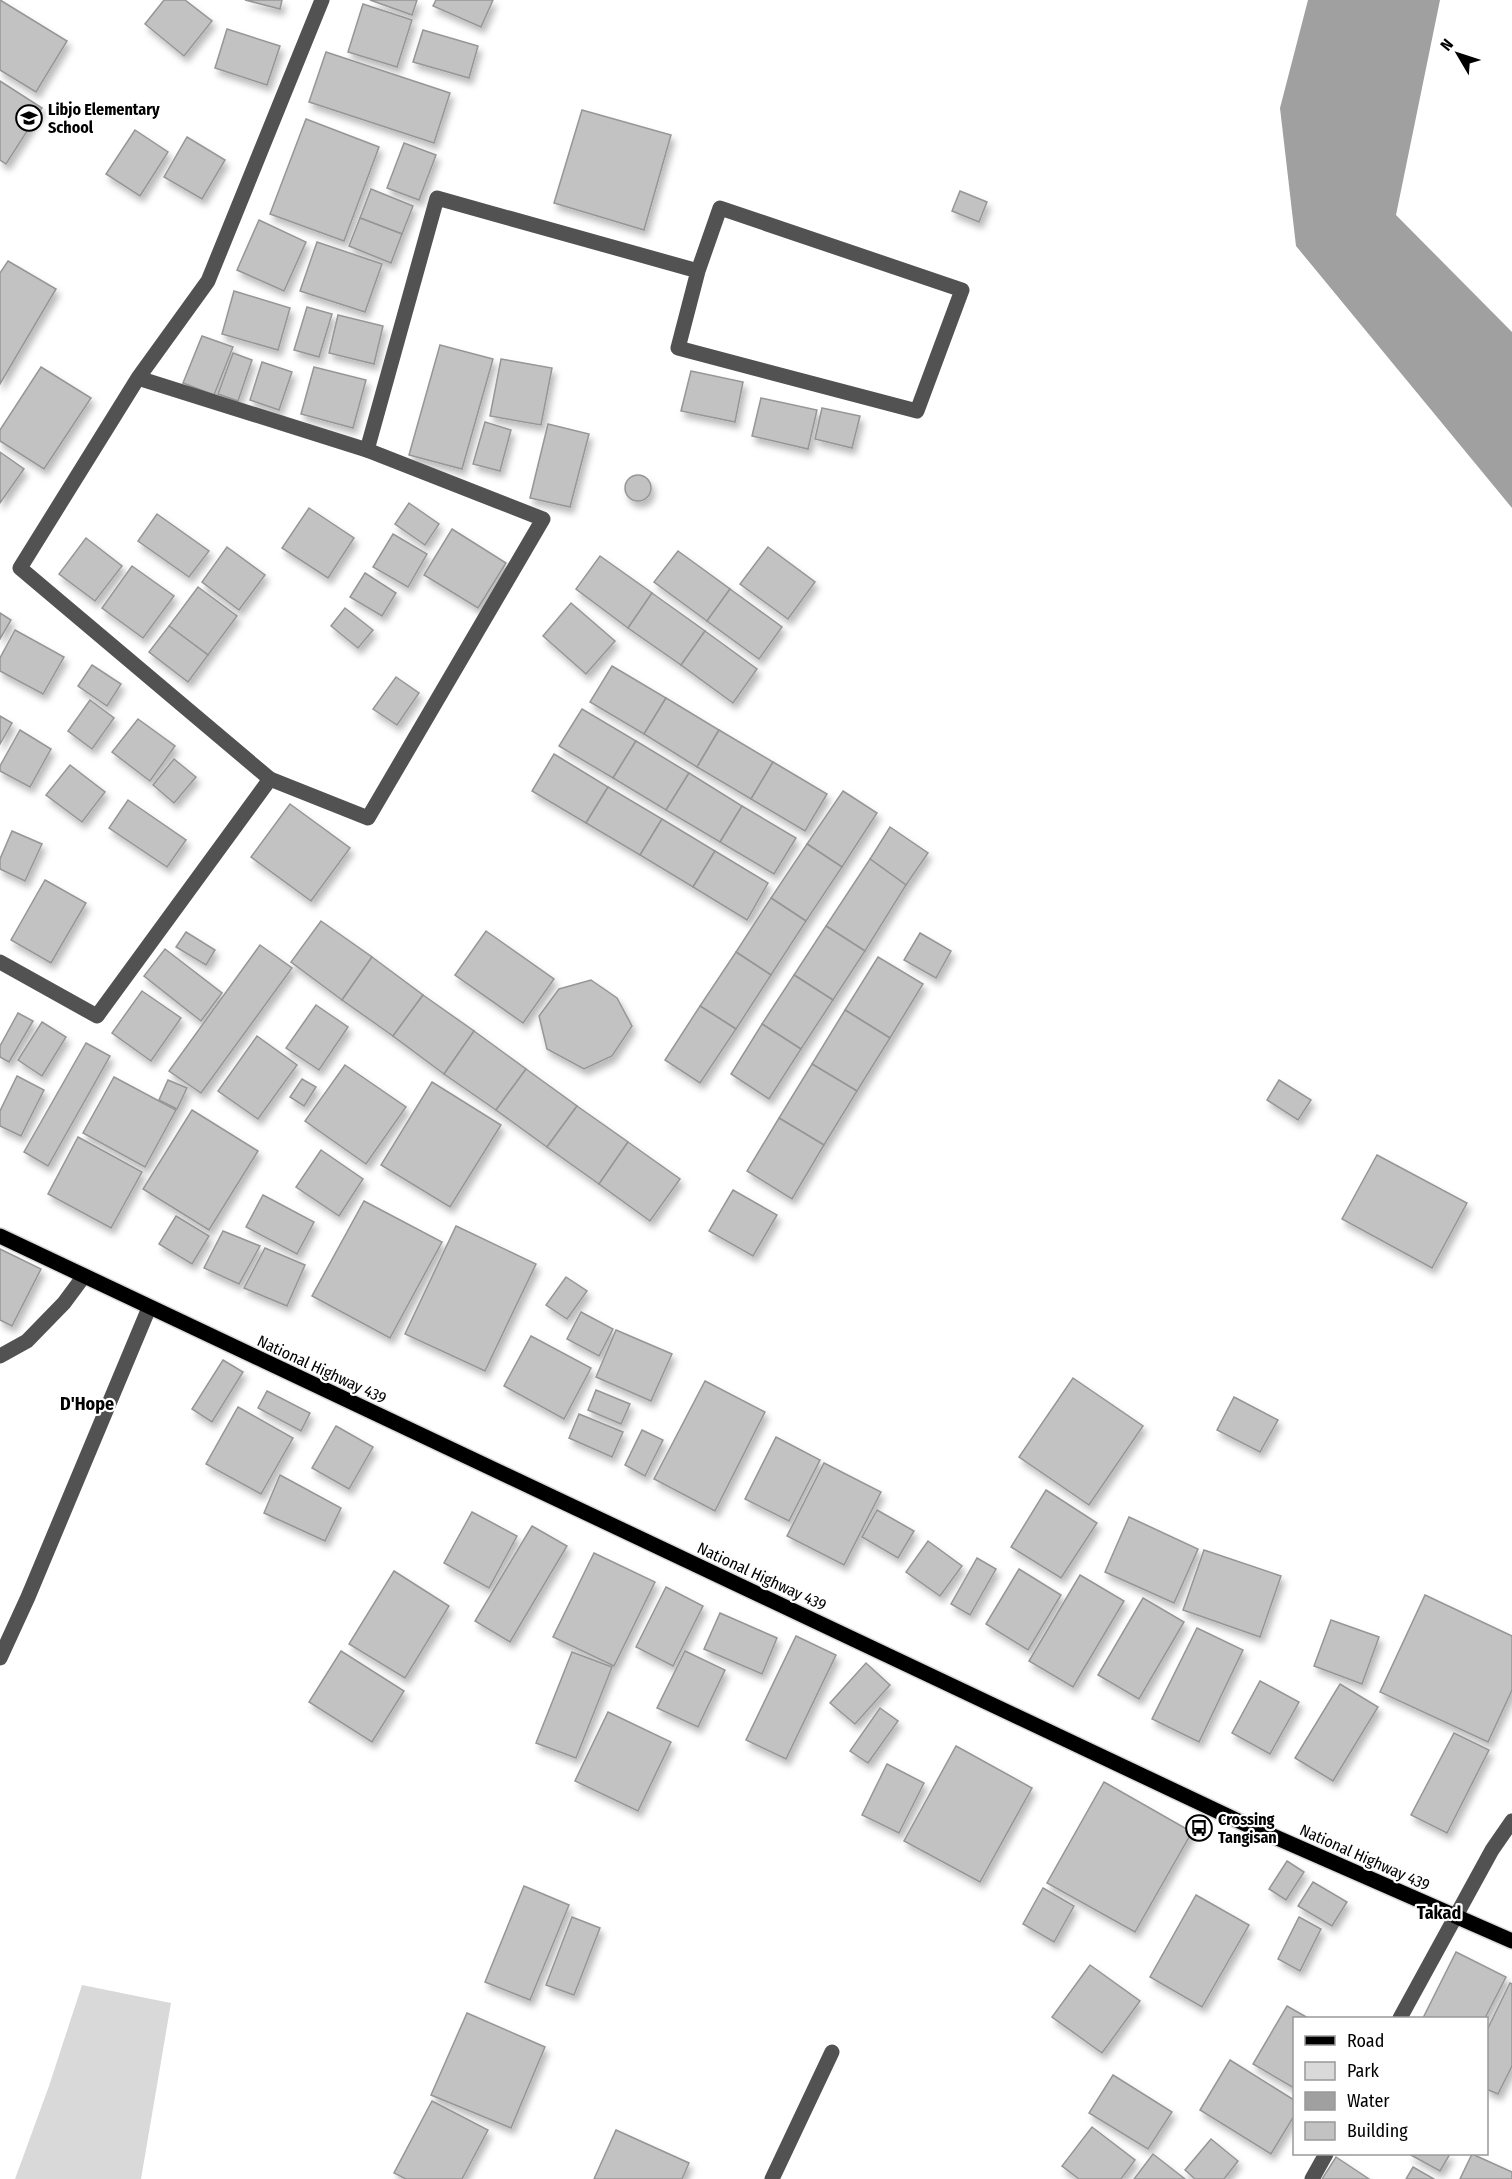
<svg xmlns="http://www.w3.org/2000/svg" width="1512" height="2179" font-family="'Fira Sans Condensed',sans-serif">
  <defs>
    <filter id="shadow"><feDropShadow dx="3.5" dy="6" stdDeviation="3" flood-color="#0004"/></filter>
  </defs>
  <rect width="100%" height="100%" fill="#fff"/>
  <path fill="#d9d9d9" d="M82,1985l89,18 -30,176h-126l34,-93z"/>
  <path fill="#a0a0a0" d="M1308,0h132l-44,215 116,117v176l-216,-262 -16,-138z"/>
  <g fill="#c2c2c2" stroke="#969696" stroke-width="1.5" filter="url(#shadow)">
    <path d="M0,0l67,41 -31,51 -36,-22z"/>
    <path d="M164,0h21l27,21 -28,35 -39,-32z"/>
    <path d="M245,0h37l-2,9z"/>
    <path d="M370,0h47l-5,15z"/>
    <path d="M436,0h57l-12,27 -48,-21z"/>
    <path d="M363,4l49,16 -15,47 -49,-15z"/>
    <path d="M227,29l53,17 -13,39 -52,-17z"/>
    <path d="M423,30l55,16 -9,32 -56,-16z"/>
    <path d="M326,52l124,41 -16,50 -125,-41z"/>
    <path d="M0,81l42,27 -36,56 -6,-4z"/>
    <path d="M582,110l89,25 -27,95 -90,-27z"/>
    <path d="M306,119l73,28 -35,94 -74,-27z"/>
    <path d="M135,130l33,22 -28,44 -34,-22z"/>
    <path d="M187,137l38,23 -23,39 -38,-22z"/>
    <path d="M404,143l32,12 -17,45 -32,-12z"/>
    <path d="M371,189l42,17 -11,28 -42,-16z"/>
    <path d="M960,191l27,11 -8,20 -27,-11z"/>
    <path d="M360,218l42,16 -11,29 -42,-17z"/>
    <path d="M259,220l47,22 -22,49 -47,-21z"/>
    <path d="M317,242l65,22 -17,48 -65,-21z"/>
    <path d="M8,261l48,28 -56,95v-111z"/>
    <path d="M234,291l56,17 -12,42 -56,-16z"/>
    <path d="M307,307l25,7 -13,43 -25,-7z"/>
    <path d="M338,315l45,11 -9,38 -45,-11z"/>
    <path d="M202,336l31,11 -19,48 -31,-12z"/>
    <path d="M440,345l53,14 -31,110 -53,-14z"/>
    <path d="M233,353l19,7 -14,41 -20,-7z"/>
    <path d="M501,359l51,9 -11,57 -51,-9z"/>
    <path d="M262,362l30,10 -13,38 -29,-10z"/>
    <path d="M41,367l50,31 -47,71 -44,-28v-11z"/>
    <path d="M314,367l52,13 -13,48 -52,-14z"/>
    <path d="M691,371l52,11 -8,40 -54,-11z"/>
    <path d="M761,398l56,12 -9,39 -56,-13z"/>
    <path d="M822,408l38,8 -8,32 -37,-9z"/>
    <path d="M485,422l26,8 -11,41 -27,-7z"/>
    <path d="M548,424l41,10 -19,73 -40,-9z"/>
    <path d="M0,452l24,17 -24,34z"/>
    <circle cx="638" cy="488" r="13"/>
    <path d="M409,503l30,21 -14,21 -30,-21z"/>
    <path d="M309,508l45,30 -26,40 -46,-30z"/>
    <path d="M157,514l52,37 -20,26 -51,-36z"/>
    <path d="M452,529l54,34 -28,45 -54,-33z"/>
    <path d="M393,534l34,20 -19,33 -35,-20z"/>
    <path d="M86,538l36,28 -27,35 -36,-27z"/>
    <path d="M227,547l38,28 -26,35 -37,-28z"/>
    <path d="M768,547l47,35 -27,37 -48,-35z"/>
    <path d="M678,551l52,38 -23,32 -53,-39z"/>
    <path d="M600,556l52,37 -24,35 -52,-39z"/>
    <path d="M132,566l42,30 -31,42 -41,-30z"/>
    <path d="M365,573l31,20 -14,23 -32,-19z"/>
    <path d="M198,587l39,29 -29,39 -39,-29z"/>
    <path d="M730,589l52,38 -23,32 -52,-38z"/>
    <path d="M652,593l53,38 -24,34 -53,-37z"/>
    <path d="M571,603l44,38 -29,33 -43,-38z"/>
    <path d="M345,608l28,22 -15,18 -27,-22z"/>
    <path d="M0,613l11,7 -11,19z"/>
    <path d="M169,626l39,29 -20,27 -39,-30z"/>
    <path d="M15,630l49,27 -21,37 -43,-23v-13z"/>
    <path d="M705,631l52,38 -24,34 -52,-38z"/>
    <path d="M92,665l29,19 -14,22 -29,-20z"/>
    <path d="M612,666l54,32 -22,36 -54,-32z"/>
    <path d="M396,677l23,16 -22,32 -24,-16z"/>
    <path d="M666,698l53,32 -22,37 -53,-33z"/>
    <path d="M90,700l24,18 -22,31 -24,-18z"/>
    <path d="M582,709l54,32 -23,37 -54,-32z"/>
    <path d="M0,716l12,7 -12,21z"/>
    <path d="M138,719l37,27 -25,35 -38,-29z"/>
    <path d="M20,730l31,19 -21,38 -30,-16v-5z"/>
    <path d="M719,730l54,32 -22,37 -54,-32z"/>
    <path d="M636,741l53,32 -23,37 -53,-32z"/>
    <path d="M554,754l54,33 -22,36 -54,-32z"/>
    <path d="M174,759l22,18 -22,26 -21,-18z"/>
    <path d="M773,762l54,32 -22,37 -54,-32z"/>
    <path d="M70,765l35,27 -23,30 -36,-27z"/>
    <path d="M689,773l53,33 -22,36 -54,-32z"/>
    <path d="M608,787l54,32 -22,36 -54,-32z"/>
    <path d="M843,791l34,22 -35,54 -35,-23z"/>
    <path d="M128,800l58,40 -19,27 -58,-39z"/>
    <path d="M290,804l60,44 -39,53 -60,-44z"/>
    <path d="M742,806l54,32 -22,36 -54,-32z"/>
    <path d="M662,819l53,32 -22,36 -53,-32z"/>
    <path d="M890,827l38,26 -22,32 -36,-26z"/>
    <path d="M12,831l30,13 -17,37 -25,-12v-10z"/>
    <path d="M807,844l35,23 -36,54 -35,-23z"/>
    <path d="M715,851l53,32 -21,37 -54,-33z"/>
    <path d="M870,859l36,26 -41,66 -39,-25z"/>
    <path d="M45,880l41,23 -35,60 -40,-23z"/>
    <path d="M771,898l35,23 -35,54 -35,-23z"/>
    <path d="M321,921l51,36 -30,43 -51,-38z"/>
    <path d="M826,926l39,25 -32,49 -39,-25z"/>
    <path d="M486,931l68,48 -31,44 -68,-48z"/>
    <path d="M186,932l29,18 -9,15 -30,-18z"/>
    <path d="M920,933l31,18 -15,27 -32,-18z"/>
    <path d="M260,945l32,23 -91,125 -32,-22z"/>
    <path d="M165,949l57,44 -21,28 -57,-45z"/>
    <path d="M736,952l35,23 -35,54 -36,-23z"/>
    <path d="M372,957l51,38 -30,41 -51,-36z"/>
    <path d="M878,957l45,27 -33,54 -45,-28z"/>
    <path d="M794,975l39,25 -32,49 -39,-25z"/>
    <path d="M591,980l26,18 15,28 -20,30 -28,13 -37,-20 -8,-33 20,-27z"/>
    <path d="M142,991l39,27 -30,43 -39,-28z"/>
    <path d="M423,995l51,36 -30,43 -51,-38z"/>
    <path d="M316,1005l32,22 -29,43 -33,-22z"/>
    <path d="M700,1006l36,23 -36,54 -35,-23z"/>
    <path d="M845,1010l45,28 -33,53 -45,-27z"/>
    <path d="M18,1013l15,8 -24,41 -9,-5v-11z"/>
    <path d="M42,1022l24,15 -24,39 -24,-16z"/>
    <path d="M762,1024l39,25 -32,50 -38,-25z"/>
    <path d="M474,1031l52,38 -30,41 -52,-36z"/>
    <path d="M257,1036l40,29 -39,54 -40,-28z"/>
    <path d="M86,1043l24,13 -62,110 -24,-14z"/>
    <path d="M812,1064l45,27 -33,54 -45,-27z"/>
    <path d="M345,1065l61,42 -40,57 -61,-43z"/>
    <path d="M526,1069l51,37 -30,41 -51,-37z"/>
    <path d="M17,1076l27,14 -23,46 -21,-10v-15z"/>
    <path d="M114,1077l62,33 -31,57 -62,-34z"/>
    <path d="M302,1079l14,8 -12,19 -14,-9z"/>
    <path d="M168,1080l19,8 -10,21 -18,-9z"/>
    <path d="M1279,1080l32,20 -13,20 -31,-20z"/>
    <path d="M432,1082l69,43 -51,82 -69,-42z"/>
    <path d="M577,1106l51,36 -29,42 -52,-37z"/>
    <path d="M192,1110l66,41 -49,79 -66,-41z"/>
    <path d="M779,1118l45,27 -32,54 -45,-28z"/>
    <path d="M78,1137l64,35 -31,56 -63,-34z"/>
    <path d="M628,1142l52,37 -30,42 -51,-37z"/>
    <path d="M321,1150l42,29 -24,37 -43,-29z"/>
    <path d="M1377,1155l90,48 -35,65 -90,-49z"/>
    <path d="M733,1190l44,25 -24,41 -44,-25z"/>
    <path d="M263,1195l51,27 -17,32 -51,-27z"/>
    <path d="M364,1201l78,41 -52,96 -78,-42z"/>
    <path d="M176,1216l33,20 -17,28 -33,-20z"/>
    <path d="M456,1226l80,38 -51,107 -80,-37z"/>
    <path d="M223,1231l37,15 -21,38 -35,-16z"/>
    <path d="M265,1248l40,17 -18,41 -43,-18z"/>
    <path d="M0,1249l41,20 -29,57 -12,-6z"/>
    <path d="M566,1277l21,14 -20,28 -21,-14z"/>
    <path d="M581,1312l32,17 -14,27 -32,-17z"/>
    <path d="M616,1330l56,24 -21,47 -55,-24z"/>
    <path d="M531,1336l60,32 -27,51 -60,-33z"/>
    <path d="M223,1360l20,12 -31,50 -20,-13z"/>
    <path d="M1073,1378l70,48 -54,79 -70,-48z"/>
    <path d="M705,1381l60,31 -50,99 -61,-32z"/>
    <path d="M596,1390l34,14 -9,20 -33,-14z"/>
    <path d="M267,1391l43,22 -9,18 -43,-23z"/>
    <path d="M1234,1397l44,23 -18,32 -43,-22z"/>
    <path d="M238,1407l55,31 -32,56 -55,-30z"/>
    <path d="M579,1414l44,18 -11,25 -43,-19z"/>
    <path d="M336,1426l37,21 -24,42 -37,-21z"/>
    <path d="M642,1430l21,10 -18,36 -20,-11z"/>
    <path d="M776,1437l44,23 -31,61 -44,-22z"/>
    <path d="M824,1463l57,29 -37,73 -57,-29z"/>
    <path d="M280,1475l61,33 -16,33 -61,-28z"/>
    <path d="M1046,1490l51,33 -36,55 -50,-31z"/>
    <path d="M877,1510l37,21 -16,27 -36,-21z"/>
    <path d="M472,1512l45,24 -28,52 -45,-25z"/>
    <path d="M1129,1517l69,32 -24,54 -69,-31z"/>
    <path d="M532,1526l35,20 -57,96 -35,-21z"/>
    <path d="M928,1541l34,25 -22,30 -34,-24z"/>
    <path d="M1204,1550l77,26 -21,61 -77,-27z"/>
    <path d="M594,1553l61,29 -41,84 -61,-29z"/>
    <path d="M977,1558l19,11 -26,46 -19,-11z"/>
    <path d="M1019,1569l42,26 -33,55 -42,-26z"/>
    <path d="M394,1571l55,35 -44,72 -56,-34z"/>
    <path d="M1080,1575l44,26 -51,86 -44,-26z"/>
    <path d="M666,1587l37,19 -30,60 -37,-19z"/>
    <path d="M1425,1595l87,41v54l-24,52 -108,-50z"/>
    <path d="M1143,1598l41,24 -45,77 -41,-24z"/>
    <path d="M720,1613l57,25 -15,36 -58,-25z"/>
    <path d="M1331,1620l48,17 -17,47 -48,-18z"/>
    <path d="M1197,1628l46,22 -44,92 -47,-23z"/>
    <path d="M796,1636l40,19 -50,104 -40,-19z"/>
    <path d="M341,1651l63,40 -32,51 -63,-40z"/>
    <path d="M685,1651l40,19 -27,57 -41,-19z"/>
    <path d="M572,1652l40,15 -36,91 -40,-15z"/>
    <path d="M866,1663l24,22 -35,39 -25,-21z"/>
    <path d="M1260,1681l39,21 -29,52 -38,-21z"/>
    <path d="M1340,1684l38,23 -45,74 -38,-23z"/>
    <path d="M880,1708l18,13 -30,42 -18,-12z"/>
    <path d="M608,1712l63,30 -33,69 -63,-30z"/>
    <path d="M1454,1733l35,17 -42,83 -36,-18z"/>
    <path d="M956,1746l76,42 -52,94 -76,-41z"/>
    <path d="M887,1764l37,19 -25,50 -37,-18z"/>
    <path d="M1104,1782l88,50 -57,100 -88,-49z"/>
    <path d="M1287,1861l17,11 -18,28 -17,-11z"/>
    <path d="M1313,1882l34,20 -15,24 -34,-20z"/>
    <path d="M524,1886l45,19 -39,95 -45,-18z"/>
    <path d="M1043,1888l31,18 -20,36 -31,-18z"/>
    <path d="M1196,1895l53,30 -47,82 -52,-30z"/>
    <path d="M572,1917l28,11 -26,67 -28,-10z"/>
    <path d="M1299,1917l22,12 -21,42 -22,-12z"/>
    <path d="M1456,1952l50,25 -21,41h-62z"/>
    <path d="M1090,1965l50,36 -38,52 -50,-36z"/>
    <path d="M1510,1983l2,1v82l-14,28 -12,-5v-57z"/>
    <path d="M1287,2006l21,12h-14v70l-41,-24z"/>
    <path d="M467,2013l78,34 -34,81 -80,-33z"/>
    <path d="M1230,2060l64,40v16l-23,38 -71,-44z"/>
    <path d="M1113,2075l59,37 -24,37 -59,-36z"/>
    <path d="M432,2101l56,29 -26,49h-56l-12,-6z"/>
    <path d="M1092,2127l43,33 -14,19h-42l-17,-13z"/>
    <path d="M616,2130l73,33 -7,16h-88z"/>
    <path d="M1211,2139l27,22 -14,18h-29l-10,-9z"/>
    <path d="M1153,2154l32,25h-51z"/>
    <path d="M1409,2154h41l-10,17z"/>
    <path d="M1472,2154l40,18v7h-52z"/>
    <path d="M1336,2157l33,22h-47z"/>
    <path d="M1413,2167l21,12h-28z"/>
  </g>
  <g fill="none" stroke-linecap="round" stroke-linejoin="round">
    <g stroke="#dbdbdb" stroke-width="18">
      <path id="major" d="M0,1236l1234,583 278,122"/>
    </g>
    <g stroke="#525252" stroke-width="15">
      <path d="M138,378l-118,190 250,211 98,39 175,-299 -176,-69 -229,-72 70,-97 114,-281"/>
      <path d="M367,450l70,-252 261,73 -20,77 239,63 45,-121 -242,-82 -22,63"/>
      <path d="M0,962l97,54 173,-237"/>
      <path d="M0,1356l27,-15 37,-38 20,-27"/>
      <path d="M0,1658l28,-61 121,-289"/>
      <path d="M1400,2018l92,-168 20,-29"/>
      <path d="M772,2179l60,-127"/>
      <path d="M1312,2179l14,-25"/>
    </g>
    <use href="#major" stroke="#000" stroke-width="15"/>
  </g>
  <defs>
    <g id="school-ring" transform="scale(1.35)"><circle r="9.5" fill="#fff" stroke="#000" stroke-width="1.5"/><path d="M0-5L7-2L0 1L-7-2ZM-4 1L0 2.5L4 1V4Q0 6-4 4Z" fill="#000"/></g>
    <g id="bus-ring" transform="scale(1.35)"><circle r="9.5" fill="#fff" stroke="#000" stroke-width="1.5"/><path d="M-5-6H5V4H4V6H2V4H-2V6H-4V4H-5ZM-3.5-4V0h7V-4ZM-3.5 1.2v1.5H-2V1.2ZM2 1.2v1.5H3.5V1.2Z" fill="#000"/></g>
  </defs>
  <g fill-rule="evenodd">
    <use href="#school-ring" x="29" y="118"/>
    <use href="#bus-ring" x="1199" y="1828"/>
  </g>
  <g text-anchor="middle" stroke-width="4.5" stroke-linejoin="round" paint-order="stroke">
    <g font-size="16" font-weight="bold" fill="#000" stroke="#fff" text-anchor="start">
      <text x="48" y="115">Libjo Elementary<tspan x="48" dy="18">School</tspan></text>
      <text x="1218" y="1825">Crossing<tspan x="1218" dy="18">Tangisan</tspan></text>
    </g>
    <g font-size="16" fill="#000" stroke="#fff">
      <text transform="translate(322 1369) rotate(25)" y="6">National Highway 439</text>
      <text transform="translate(762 1576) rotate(25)" y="6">National Highway 439</text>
      <text transform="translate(1365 1857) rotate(24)" y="6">National Highway 439</text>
    </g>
    <g font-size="18" font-weight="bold" fill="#000" stroke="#fff">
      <text x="87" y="1410">D'Hope</text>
      <text x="1439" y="1919">Takad</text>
    </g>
  </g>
  <rect x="1293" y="2017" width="195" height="138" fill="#ffffff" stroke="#999999" stroke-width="1.5"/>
  <rect x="1305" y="2036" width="30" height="9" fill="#000000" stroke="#999999" stroke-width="1.5"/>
  <text x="1347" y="2047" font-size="18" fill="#000000">Road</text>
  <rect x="1305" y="2062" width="30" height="18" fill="#d9d9d9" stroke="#999999" stroke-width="1.5"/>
  <text x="1347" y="2077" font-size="18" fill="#000000">Park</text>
  <rect x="1305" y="2092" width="30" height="18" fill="#a0a0a0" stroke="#999999" stroke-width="1.5"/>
  <text x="1347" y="2107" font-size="18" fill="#000000">Water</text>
  <rect x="1305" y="2122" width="30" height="18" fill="#c2c2c2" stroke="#999999" stroke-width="1.5"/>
  <text x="1347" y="2137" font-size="18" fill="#000000">Building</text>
  <g transform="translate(1458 54) rotate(309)" stroke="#ffffff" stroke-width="4.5" paint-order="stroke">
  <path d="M0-4.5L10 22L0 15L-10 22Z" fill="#000000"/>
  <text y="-9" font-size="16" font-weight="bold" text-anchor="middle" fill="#000000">N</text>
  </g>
</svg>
